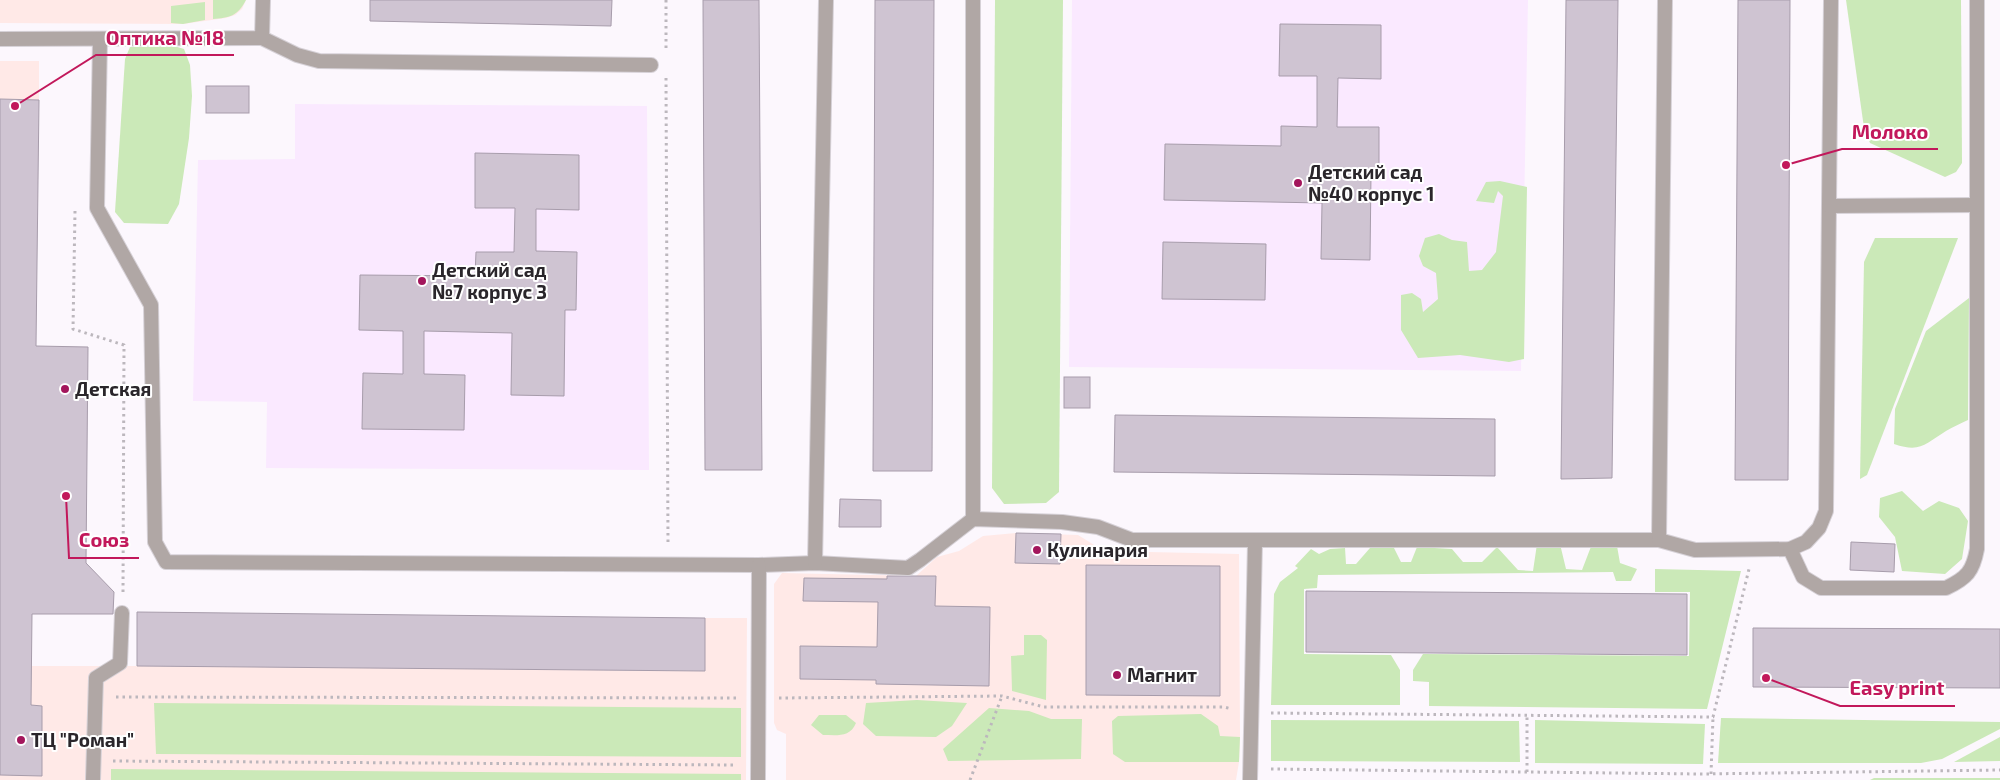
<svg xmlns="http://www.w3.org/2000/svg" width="2000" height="780" font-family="'Exo 2',sans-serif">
  <rect width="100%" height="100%" fill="#fcf7fd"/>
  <g fill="#ffe9e7">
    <path d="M0,0h246l-4,9 -7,6 -9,3 -43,6 -183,-1z"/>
    <path d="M0,61h39v39l-39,-1z"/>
    <path d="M1016,533l62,2 26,16 135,3 1,183 -1,25 -3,18h-450v-46l-9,-4 -3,-7v-139l8,-11 134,3 21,-19 22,-6 24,-15z"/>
    <path d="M705,618h42l-1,162h-746v-114h137l568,5z"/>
  </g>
  <g fill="#fae9ff">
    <path d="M1072,0h456l-7,371 -452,-4z"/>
    <path d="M295,104l352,2 2,364 -383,-2 1,-66 -74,-1 5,-241 97,-1z"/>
  </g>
  <g fill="#cbe9b8">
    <path d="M213,0h33c-8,16 -17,18 -33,19z"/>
    <path d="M995,0h68l-4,492 -13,11 -42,1 -12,-16z"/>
    <path d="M1846,0h115l1,163 -6,9 -11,5 -75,-34 -6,-15z"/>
    <path d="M205,2v18l-22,4 -12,-1v-17z"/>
    <path d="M174,46l10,3 6,16 2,31 -3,42 -10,66 -11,20 -44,-1 -9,-11 10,-153 5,-12z"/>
    <path d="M1500,181l27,6 -3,172 -15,3 -49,-7 -42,3 -17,-28v-35l11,-2 9,6 2,13 15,-13 -2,-26 -13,-7 -4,-10 6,-18 14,-4 13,6 15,2 2,29 13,-1 14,-18 7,-56 -5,-5 -4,12 -18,-2 10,-19z"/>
    <path d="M1875,238h83l-91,237 -7,4 4,-217z"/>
    <path d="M1969,298l-1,122c-7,3 -15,7 -22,11 -21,13 -25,22 -52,13l1,-35 31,-78z"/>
    <path d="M1902,491l21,20 16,-10 20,7 9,13 -6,38 -17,15 -43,-3 -7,-34 -16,-20 1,-19z"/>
    <path d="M1537,544h23l6,25 16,1 10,-26 25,2 3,17 17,6 -6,12h-15l-3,-9 -295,3 -1,13 -13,1v65l87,1 9,15v35h-129l3,-111 6,-12 18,-14 -3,-2 16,-17 8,5 11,-5 15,-1 1,16h10l14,-16h24l7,14h10l6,-15 35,2 11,13h19l15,-15 21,23 15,1z"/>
    <path d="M1655,569l86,2 -34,138 -278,-3v-24l-16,-1v-11l10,-16 266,2 1,-64h-35z"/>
    <path d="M1024,635h17l6,5 -1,60 -34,-9 -1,-35 13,-1z"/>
    <path d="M917,700l50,3 -15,23 -16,11 -60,-1 -13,-12 3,-21z"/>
    <path d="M154,703l587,5v49l-585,-3z"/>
    <path d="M989,708l40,3 22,8h31l-1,40 -133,2 -5,-12z"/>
    <path d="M1201,714l17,12 2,10 20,1 -1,25h-114l-12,-8 -1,-33 6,-5z"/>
    <path d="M819,715h27l10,8c-6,15 -20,12 -33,12l-12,-10z"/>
    <path d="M1721,718l279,4v7l-58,30 -21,4h-203z"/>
    <path d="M1271,720l248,1 1,41 -249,-1z"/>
    <path d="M1535,720l170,4 -2,40 -168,-1z"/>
    <path d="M2000,737v24l-46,1z"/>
    <path d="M111,769l630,5v6h-630z"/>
    <path d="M1874,778h126v2h-130z"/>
  </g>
  <g fill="#cfc4d2" stroke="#a79cab">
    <path d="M370,0h242l-1,26 -241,-5z"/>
    <path d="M703,0h56l3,470h-57z"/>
    <path d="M875,0h59l-2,471h-59z"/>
    <path d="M1566,0h52l-6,478 -51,1z"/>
    <path d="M1738,0h52l-2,480h-53z"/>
    <path d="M1280,24l101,1v54l-43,-1 -1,49h42v47h-8l-1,86 -49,-1 1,-56 -158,-3 1,-56 116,2v-20l36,1v-51h-38z"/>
    <rect x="206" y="86" width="43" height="27"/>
    <path d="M0,99l39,1 -3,246 52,1 -2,216 28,29 -1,22h-81l-1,91 11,1v70l-42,-1z"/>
    <path d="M475,153l104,2v55l-43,-1v42l41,1 -1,58h-11l-1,86 -53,-1 1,-62 -88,-2v43l41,1 -1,55 -102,-1 1,-56 40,1v-43l-44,-1 1,-55 115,1 1,-24h38l1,-44h-40z"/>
    <path d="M1163,242l103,2 -1,56 -103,-1z"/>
    <rect x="1064" y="377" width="26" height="31"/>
    <path d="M1115,415l380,4v57l-381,-4z"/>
    <path d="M840,499l41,1v27h-42z"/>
    <path d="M1016,533l45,1 -1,30 -45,-1z"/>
    <path d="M1851,542l44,2 -1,28 -44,-2z"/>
    <path d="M1086,565l134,1v130l-134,-1z"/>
    <path d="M887,576h49l-1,30 55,1 -1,79 -113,-2v-4l-76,-1v-33l77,1 1,-45 -75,-1 1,-23 83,1z"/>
    <path d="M1306,591l381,3v61l-381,-3z"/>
    <path d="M137,612l568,6v53l-568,-5z"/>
    <path d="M1753,628l247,1v59l-247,-1z"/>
  </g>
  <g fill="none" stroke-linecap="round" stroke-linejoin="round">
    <g stroke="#d6d1d7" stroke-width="16">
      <g id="service">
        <path d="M262,38l35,17 22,6 332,4"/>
        <path d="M0,39l262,-1 1,-38"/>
        <path d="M100,39l-3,169 54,97 4,237 11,20 593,3 56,-2 93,5 12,-8 53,-41 89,3 36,5 34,13h527l36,10 95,-1 16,-7 13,-14 7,-17 5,-511"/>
        <path d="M1829,206l148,-1"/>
        <path d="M973,519v-519"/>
        <path d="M1659,540l6,-540"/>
        <path d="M1790,549l13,28 18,11h125c21,-10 27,-17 31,-39v-549"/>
        <path d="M815,563l11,-563"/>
        <path d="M93,780l3,-102 24,-15 2,-50"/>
        <path d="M758,780l1,-215"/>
        <path d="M1250,780l5,-238"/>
      </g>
    </g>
    <g stroke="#bcb7bd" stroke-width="3" stroke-dasharray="2.5 4" stroke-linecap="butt">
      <path d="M666,0v52"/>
      <path d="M666,78l2,466"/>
      <path d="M75,211l-2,118 51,16 -1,247"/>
      <path d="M116,697l621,1"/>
      <path d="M779,698l223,-2 42,11h180l8,2"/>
      <path d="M1271,713l442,4 36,-148"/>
      <path d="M113,761l624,4"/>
      <path d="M1271,769l429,5 300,-4"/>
      <path d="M1527,772v-57"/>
      <path d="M1711,774l2,-57"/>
      <path d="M970,780l32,-84"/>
    </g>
    <use href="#service" stroke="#b0a7a5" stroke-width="14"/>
  </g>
  <g fill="#a3165c" stroke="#fff" stroke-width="2">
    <circle cx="1298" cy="183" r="5"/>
    <circle cx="422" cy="281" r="5"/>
    <circle cx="65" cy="389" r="5"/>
    <circle cx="1037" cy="550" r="5"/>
    <circle cx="1117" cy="675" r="5"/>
    <circle cx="21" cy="740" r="5"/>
  </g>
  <g text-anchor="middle" stroke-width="4" stroke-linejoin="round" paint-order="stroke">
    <g font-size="19" font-weight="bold" fill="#2a262b" stroke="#fff" text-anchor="start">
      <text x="1308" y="179">Детский сад<tspan x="1308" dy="22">№40 корпус 1</tspan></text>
      <text x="432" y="277">Детский сад<tspan x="432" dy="22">№7 корпус 3</tspan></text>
      <text x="75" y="396">Детская</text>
      <text x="1047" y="557">Кулинария</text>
      <text x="1127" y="682">Магнит</text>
      <text x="31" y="747">ТЦ "Роман"</text>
    </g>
  </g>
  <path fill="none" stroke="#c2185b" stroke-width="2" d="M15 106L96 55H234M1786 165L1842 149H1938M66 496L69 558H139M1766 678L1840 706H1955"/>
  <g fill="#c2185b" stroke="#fff" stroke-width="2">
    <circle cx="15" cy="106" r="5"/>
    <circle cx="1786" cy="165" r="5"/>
    <circle cx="66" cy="496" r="5"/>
    <circle cx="1766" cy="678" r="5"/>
  </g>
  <g font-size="20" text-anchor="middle" font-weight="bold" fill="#c2185b" stroke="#fff" stroke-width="4" stroke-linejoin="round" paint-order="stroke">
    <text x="165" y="45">Оптика №18</text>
    <text x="1890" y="139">Молоко</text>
    <text x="104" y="547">Союз</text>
    <text x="1897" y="695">Easy print</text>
  </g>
</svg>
